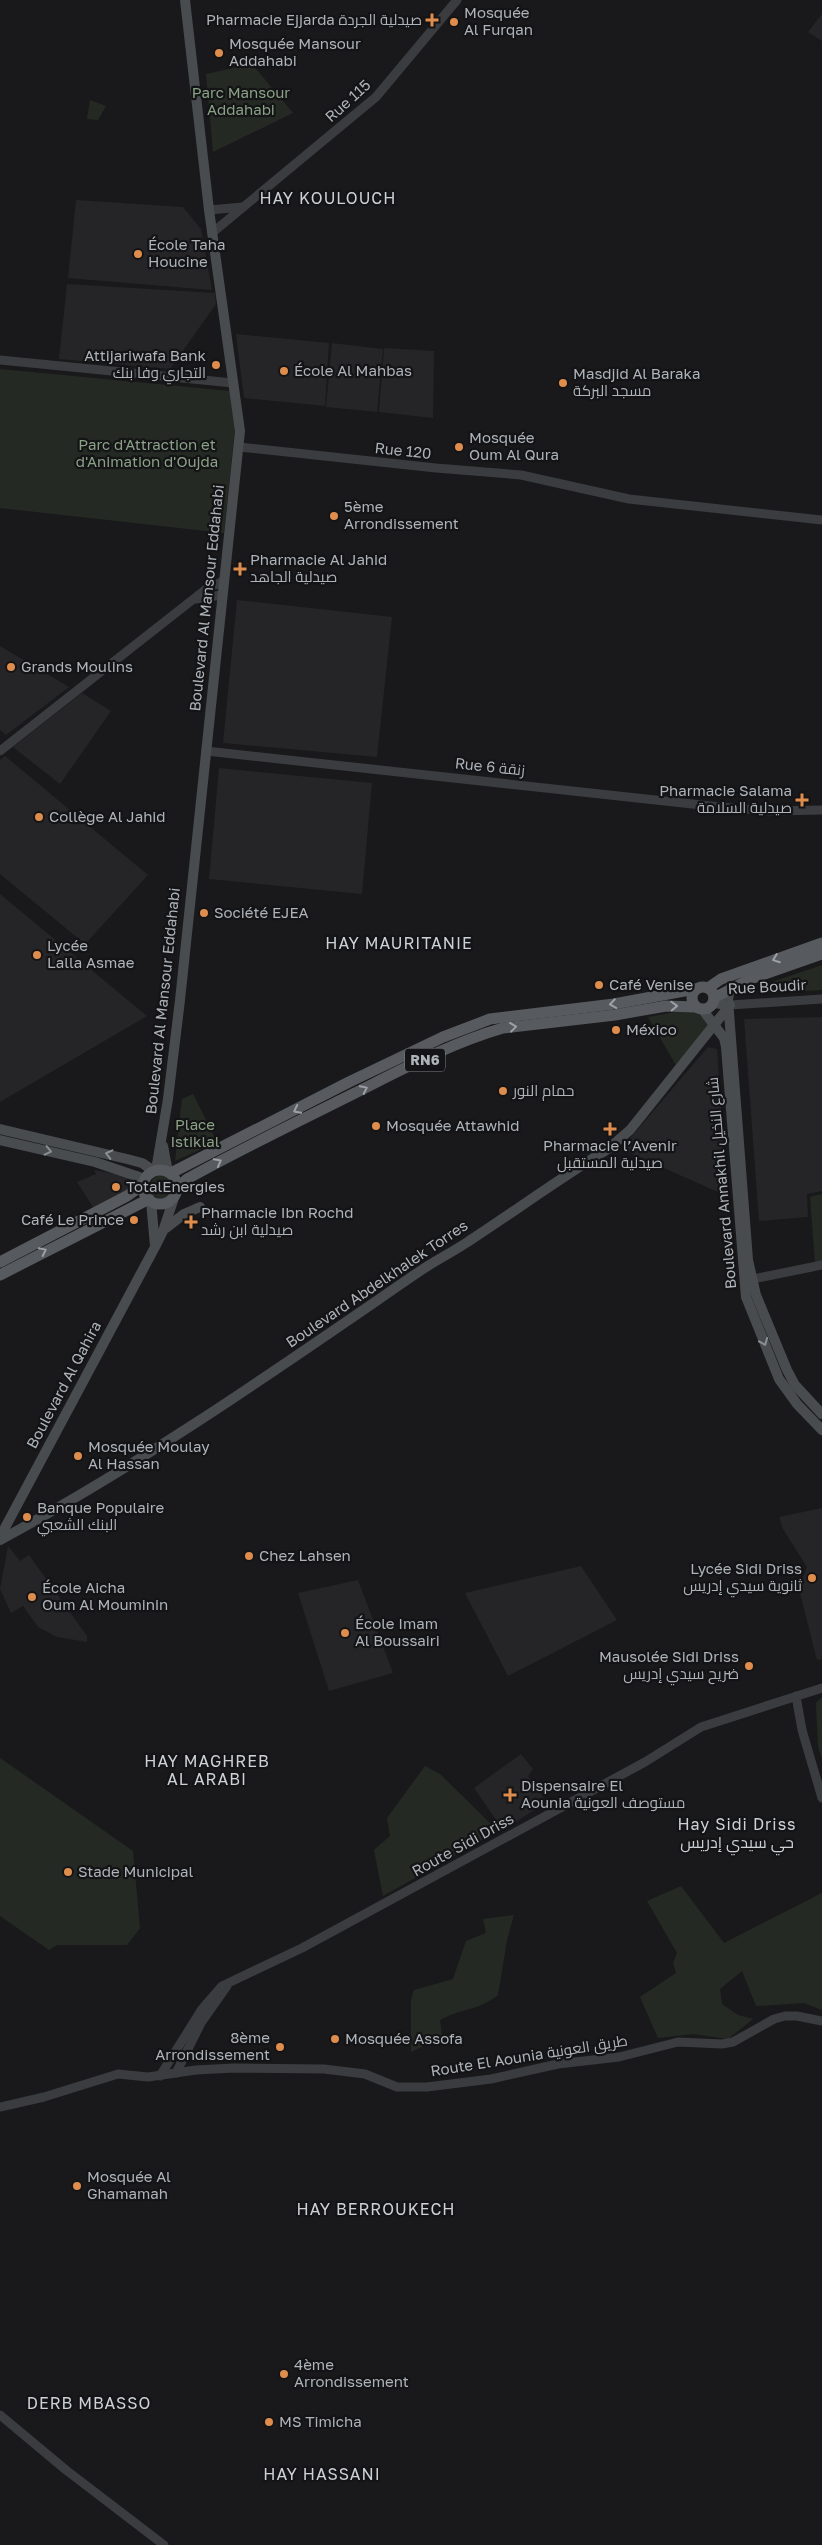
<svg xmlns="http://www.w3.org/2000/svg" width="822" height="2545" font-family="'Golos Text',Cairo,sans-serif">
  <rect width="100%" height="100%" fill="#19191b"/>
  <g fill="#252527">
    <path d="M822,14v27l-14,-9z"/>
    <path d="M76,200l107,7 18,22 11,61 -144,-12z"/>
    <path d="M67,284l148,9 1,11 -46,65 -111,-10z"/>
    <path d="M236,334l93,9 -4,63 -81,-8z"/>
    <path d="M332,343l51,6 -6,63 -51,-5z"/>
    <path d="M384,348l50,3 -1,67 -54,-6z"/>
    <path d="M237,600l155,17 -15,140 -154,-14z"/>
    <path d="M0,646l69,41 -63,48 -6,-5z"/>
    <path d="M82,693l29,18 -51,73 -47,-37z"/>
    <path d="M5,756l143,119 -63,69 -85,-70v-114z"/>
    <path d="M219,768l153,15 -10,111 -153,-15z"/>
    <path d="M0,894l147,122 -147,86z"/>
    <path d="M822,1017v174l-15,3 1,23 -49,4 -15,-202z"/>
    <path d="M708,1047l9,2 10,147 -106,-47z"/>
    <path d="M94,1170l32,6 10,12 -41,22 -18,-28 19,-8z"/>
    <path d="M822,1508v151l-5,1 -18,-71 8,-22 -24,-38 -4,-12z"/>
    <path d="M8,1546l12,15 9,-6 58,81v6l-30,-5 -19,-10 -15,-21 -12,7 -11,-24z"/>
    <path d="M581,1566l36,54 -109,56 -43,-83z"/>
    <path d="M358,1580l35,93 -64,18 -31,-98z"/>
    <path d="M521,1754l12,15 -5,7 19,26 -44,28 -29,-42z"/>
  </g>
  <g fill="#242a23">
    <path d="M252,64l41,49 -80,39 -7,-78z"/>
    <path d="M90,100l16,6 -8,14 -11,-1z"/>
    <path d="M0,369l230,22 6,27 -12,115 -224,-25z"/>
    <path d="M822,965v25l-54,3 -2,-9z"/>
    <path d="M681,1011c13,0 21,2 27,14l-31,42 -29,-50z"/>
    <path d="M193,1094l24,48 -42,19 7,-62z"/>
    <circle cx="162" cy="1187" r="12"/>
    <path d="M822,1194v68l-7,1 -5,-66z"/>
    <path d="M822,1697v61l-4,-11 -2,-44z"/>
    <path d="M0,1758l133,93 7,77 -13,17h-70l-8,5 -49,-34z"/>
    <path d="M425,1766l15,8 58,57 -115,65 -9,-46 16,-14 -3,-18z"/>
    <path d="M681,1886l43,57 98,-50v117l-18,-7 -48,3 -14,-35 -22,18 2,15 16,11 15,4 -25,20 -35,-5 -35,4 -18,-41 36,-24 -3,-10 4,-10 -30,-52z"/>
    <path d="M514,1915l-7,25 -9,55c-20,16 -36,13 -58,25l2,15 -16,10 -15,7v-52l3,-10 39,-11 13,-38 20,-8 -3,-14z"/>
  </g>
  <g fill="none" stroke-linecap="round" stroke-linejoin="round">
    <g stroke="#3a3c3f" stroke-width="9">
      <path d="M209,210l34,-3"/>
      <path d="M212,233l164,-136 81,-97"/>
      <path d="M0,360l233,23"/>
      <path d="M239,447l197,21 85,7 108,24 193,21"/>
      <path d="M196,599l25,-4"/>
      <path d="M0,751l205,-161 18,-9"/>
      <path d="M206,751l514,56 51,4 51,-1"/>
      <path d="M730,1005l92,-6"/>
      <path d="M746,1278l7,1 69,-14"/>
      <path d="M796,1696l6,34 20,68"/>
      <path d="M176,2073l25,-50 26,-37"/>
      <path d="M160,2076l42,-67 20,-23 80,-38 343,-186 56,-35 121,-39"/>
      <path d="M0,2107l44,-10 74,-23 30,3 48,-7 38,-2 90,1 41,5 32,13h30l64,-8 67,-15 61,-7 59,-15 44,2 11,-2 41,-23 11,-3h12l25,5"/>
      <path d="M0,2415l66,55 98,75"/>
    </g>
    <g stroke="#484c4f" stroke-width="10">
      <path d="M730,988l-2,12 20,260 8,35 31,75 8,15 27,29"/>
      <path d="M713,1003l17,2"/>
      <path d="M702,1009l22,29 2,9 20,250 33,82 18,25 25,26"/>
      <path d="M0,1129l127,30 15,4 12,8"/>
      <path d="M0,1140l95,22 50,17"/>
      <path d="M163,1146l5,26"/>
      <path d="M156,1170l12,-71 12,-99 60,-569 -31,-221 -24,-210"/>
      <path d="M151,1201l4,45"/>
      <path d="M166,1228l18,-14 16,-7"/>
      <path d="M0,1537l155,-290 8,-16 11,-33"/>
      <path d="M0,1540c147,-79 283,-175 420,-269 16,-11 33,-19 49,-30 46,-30 91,-63 139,-92l22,-19 100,-125"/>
    </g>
    <g stroke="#575a5e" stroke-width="11">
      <circle cx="703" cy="998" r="11"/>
      <path d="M708,988l13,-9 101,-36"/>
      <path d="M714,998l36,-19 72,-25"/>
      <circle cx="160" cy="1187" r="17"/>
      <path d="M171,1173l178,-91 94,-45 47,-18 124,-15 81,-15"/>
      <path d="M178,1188l9,-9c54,-30 110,-57 166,-85 48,-24 98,-51 150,-66l112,-13 51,-9 30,1"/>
      <path d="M0,1262l127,-66 17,-12"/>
      <path d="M0,1275l149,-76"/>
    </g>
  </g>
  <defs><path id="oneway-chevron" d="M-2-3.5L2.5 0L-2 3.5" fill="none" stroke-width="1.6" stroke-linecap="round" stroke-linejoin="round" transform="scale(1.25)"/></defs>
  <g stroke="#9ca1a7">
    <use href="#oneway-chevron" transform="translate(776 959) rotate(159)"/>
    <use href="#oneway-chevron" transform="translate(613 1004) rotate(171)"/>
    <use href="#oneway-chevron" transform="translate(674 1006) rotate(-2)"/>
    <use href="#oneway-chevron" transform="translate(513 1027) rotate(-7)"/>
    <use href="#oneway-chevron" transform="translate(364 1089) rotate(-26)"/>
    <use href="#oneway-chevron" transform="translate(297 1110) rotate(153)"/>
    <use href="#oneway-chevron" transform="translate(218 1162) rotate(-28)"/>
    <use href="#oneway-chevron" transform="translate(43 1251) rotate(-26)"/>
  </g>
  <g stroke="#8a8f94">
    <use href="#oneway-chevron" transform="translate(48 1151) rotate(13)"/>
    <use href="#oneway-chevron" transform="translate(109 1154) rotate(-166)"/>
    <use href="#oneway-chevron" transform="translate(764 1342) rotate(68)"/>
  </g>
  <g fill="#de8d4d" stroke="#141416" stroke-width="2">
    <path d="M429.5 12.5h5v5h5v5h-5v5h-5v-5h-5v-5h5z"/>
    <circle cx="454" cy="22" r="5"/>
    <circle cx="219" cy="53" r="5"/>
    <circle cx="138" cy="254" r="5"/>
    <circle cx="216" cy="365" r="5"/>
    <circle cx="284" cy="371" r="5"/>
    <circle cx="563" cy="383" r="5"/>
    <circle cx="459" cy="447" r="5"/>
    <circle cx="334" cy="516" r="5"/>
    <path d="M237.5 561.5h5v5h5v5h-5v5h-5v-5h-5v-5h5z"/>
    <circle cx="11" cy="667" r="5"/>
    <path d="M799.5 792.5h5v5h5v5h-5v5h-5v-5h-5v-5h5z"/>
    <circle cx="39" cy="817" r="5"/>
    <circle cx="204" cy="913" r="5"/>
    <circle cx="37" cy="955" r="5"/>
    <circle cx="599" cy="985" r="5"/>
    <circle cx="616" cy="1030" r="5"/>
    <circle cx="503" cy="1091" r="5"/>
    <circle cx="376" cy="1126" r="5"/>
    <path d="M607.5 1121.5h5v5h5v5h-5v5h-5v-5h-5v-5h5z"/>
    <circle cx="116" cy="1187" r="5"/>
    <circle cx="134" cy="1220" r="5"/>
    <path d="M188.5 1214.5h5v5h5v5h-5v5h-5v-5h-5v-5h5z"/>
    <circle cx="78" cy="1456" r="5"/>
    <circle cx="27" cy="1517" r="5"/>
    <circle cx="249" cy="1556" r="5"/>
    <circle cx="812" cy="1578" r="5"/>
    <circle cx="32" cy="1597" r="5"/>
    <circle cx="345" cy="1633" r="5"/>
    <circle cx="749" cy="1666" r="5"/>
    <path d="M507.5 1787.5h5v5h5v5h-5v5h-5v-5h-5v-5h5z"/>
    <circle cx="68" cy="1872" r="5"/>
    <circle cx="335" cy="2039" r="5"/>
    <circle cx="280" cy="2047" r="5"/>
    <circle cx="77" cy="2186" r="5"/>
    <circle cx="284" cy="2374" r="5"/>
    <circle cx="269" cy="2422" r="5"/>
  </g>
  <g text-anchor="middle" stroke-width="4.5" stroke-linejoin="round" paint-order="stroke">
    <rect fill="#141416" stroke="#7f8388" stroke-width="1" x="405" y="1048.5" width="40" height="23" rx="4"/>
    <g font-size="14" font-weight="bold" fill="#adb3b9">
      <text x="425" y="1065">RN6</text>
    </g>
    <g font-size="15" fill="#adb3b9" stroke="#141416" text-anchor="start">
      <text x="464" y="18">Mosquée<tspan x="464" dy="17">Al Furqan</tspan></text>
      <text x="422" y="25" text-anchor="end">Pharmacie Ejjarda صيدلية الجردة</text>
      <text x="229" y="49">Mosquée Mansour<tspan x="229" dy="17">Addahabi</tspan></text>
      <text x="148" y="250">École Taha<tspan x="148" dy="17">Houcine</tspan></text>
      <text x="206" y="361" text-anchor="end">Attijariwafa Bank<tspan x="206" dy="17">التجاري وفا بنك</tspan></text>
      <text x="294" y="376">École Al Mahbas</text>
      <text x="573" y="379">Masdjid Al Baraka<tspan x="573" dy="17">مسجد البركة</tspan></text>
      <text x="469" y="443">Mosquée<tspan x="469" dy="17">Oum Al Qura</tspan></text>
      <text x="344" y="512">5ème<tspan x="344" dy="17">Arrondissement</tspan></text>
      <text x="250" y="565">Pharmacie Al Jahid<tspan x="250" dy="17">صيدلية الجاهد</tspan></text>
      <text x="21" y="672">Grands Moulins</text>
      <text x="792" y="796" text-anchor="end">Pharmacie Salama<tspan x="792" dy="17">صيدلية السلامة</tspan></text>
      <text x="49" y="822">Collège Al Jahid</text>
      <text x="214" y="918">Société EJEA</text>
      <text x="47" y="951">Lycée<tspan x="47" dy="17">Lalla Asmae</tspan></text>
      <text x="609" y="990">Café Venise</text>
      <text x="626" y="1035">México</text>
      <text x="513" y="1096">حمام النور</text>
      <text x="386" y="1131">Mosquée Attawhid</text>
      <text x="610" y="1151" text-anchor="middle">Pharmacie l’Avenir<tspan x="610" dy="17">صيدلية المستقبل</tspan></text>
      <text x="126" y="1192">TotalEnergies</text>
      <text x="201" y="1218">Pharmacie Ibn Rochd<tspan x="201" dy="17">صيدلية ابن رشد</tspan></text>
      <text x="124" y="1225" text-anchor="end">Café Le Prince</text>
      <text x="88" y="1452">Mosquée Moulay<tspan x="88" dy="17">Al Hassan</tspan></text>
      <text x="37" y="1513">Banque Populaire<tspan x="37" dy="17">البنك الشعبي</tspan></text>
      <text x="259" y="1561">Chez Lahsen</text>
      <text x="802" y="1574" text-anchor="end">Lycée Sidi Driss<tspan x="802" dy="17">ثانوية سيدي إدريس</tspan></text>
      <text x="42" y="1593">École Aicha<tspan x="42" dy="17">Oum Al Mouminin</tspan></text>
      <text x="355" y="1629">École Imam<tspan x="355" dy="17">Al Boussairi</tspan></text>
      <text x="739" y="1662" text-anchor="end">Mausolée Sidi Driss<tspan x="739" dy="17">ضريح سيدي إدريس</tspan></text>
      <text x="521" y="1791">Dispensaire El<tspan x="521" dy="17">Aounia مستوصف العونية</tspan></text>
      <text x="78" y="1877">Stade Municipal</text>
      <text x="270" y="2043" text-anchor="end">8ème<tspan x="270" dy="17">Arrondissement</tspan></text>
      <text x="345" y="2044">Mosquée Assofa</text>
      <text x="87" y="2182">Mosquée Al<tspan x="87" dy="17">Ghamamah</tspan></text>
      <text x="294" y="2370">4ème<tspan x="294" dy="17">Arrondissement</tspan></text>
      <text x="279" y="2427">MS Timicha</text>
    </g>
    <g font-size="15" fill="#8aa186" stroke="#141416">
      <text x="241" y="98">Parc Mansour<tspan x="241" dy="17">Addahabi</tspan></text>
      <text x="147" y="450">Parc d'Attraction et<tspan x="147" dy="17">d'Animation d'Oujda</tspan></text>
      <text x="195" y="1130">Place<tspan x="195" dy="17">Istiklal</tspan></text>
    </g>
    <g font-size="15" fill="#adb3b9" stroke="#141416">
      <text transform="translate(348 101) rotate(-42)" y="5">Rue 115</text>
      <text transform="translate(403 451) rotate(6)" y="5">Rue 120</text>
      <text transform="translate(207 598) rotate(-84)" y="5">Boulevard Al Mansour Eddahabi</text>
      <text transform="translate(490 767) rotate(6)" y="5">Rue 6 زنقة</text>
      <text transform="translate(767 987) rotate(-3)" y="5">Rue Boudir</text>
      <text transform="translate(163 1001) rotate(-84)" y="5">Boulevard Al Mansour Eddahabi</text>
      <text transform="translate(722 1183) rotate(-95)" y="5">Boulevard Annakhil شارع النخيل</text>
      <text transform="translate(377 1284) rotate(-34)" y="5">Boulevard Abdelkhalek Torres</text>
      <text transform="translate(64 1385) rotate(-62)" y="5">Boulevard Al Qahira</text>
      <text transform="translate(463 1845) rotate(-29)" y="5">Route Sidi Driss</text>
      <text transform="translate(529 2056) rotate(-9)" y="5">Route El Aounia طريق العونية</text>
    </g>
    <g font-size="16" letter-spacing="1" fill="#cdd1d5" stroke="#141416">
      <text x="328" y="204">HAY KOULOUCH</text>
      <text x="399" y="949">HAY MAURITANIE</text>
      <text x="207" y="1767">HAY MAGHREB<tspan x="207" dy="18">AL ARABI</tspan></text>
      <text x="737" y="1830">Hay Sidi Driss<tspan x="737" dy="18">حي سيدي إدريس</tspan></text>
      <text x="376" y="2215">HAY BERROUKECH</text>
      <text x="89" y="2409">DERB MBASSO</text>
      <text x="322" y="2480">HAY HASSANI</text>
    </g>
  </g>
</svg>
